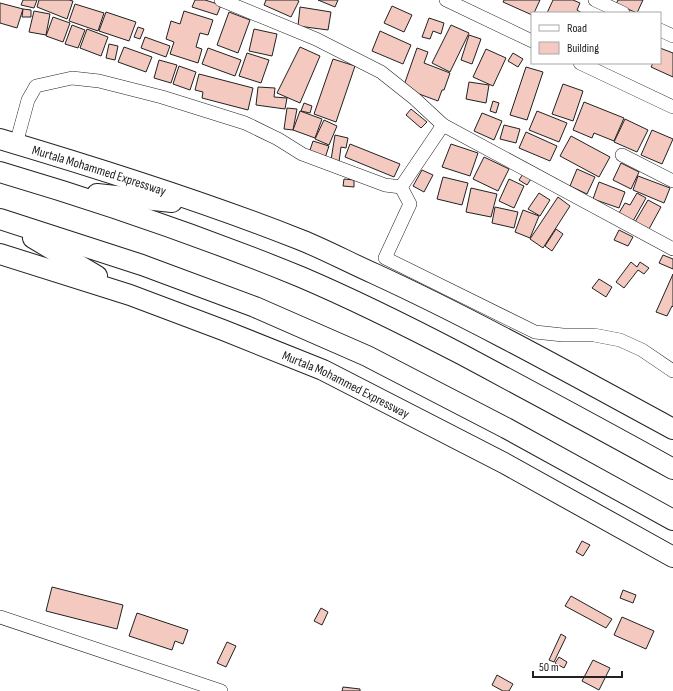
<svg xmlns="http://www.w3.org/2000/svg" width="673" height="691" font-family="'Sofia Sans Condensed',sans-serif">
  <rect width="100%" height="100%" fill="#fff"/>
  <g fill="#f3c9c0" stroke="#222">
    <path d="M23,0h14l-3,8 -13,-3z"/>
    <path d="M39,0h30l4,1 -6,18 -30,-12z"/>
    <path d="M195,0h10l16,5 -4,10 -25,-8z"/>
    <path d="M266,0h31l2,1 -8,16 -27,-12z"/>
    <path d="M318,0h20l-3,7z"/>
    <path d="M504,0h36l-6,13h-2v2l-29,-13z"/>
    <path d="M553,0h20l7,3 -3,7 5,3h-35z"/>
    <path d="M618,0h25l-6,13 -21,-9z"/>
    <path d="M0,3l23,6 -6,19 -17,-5z"/>
    <path d="M75,4l29,9 -6,18 -29,-10z"/>
    <path d="M392,6l20,9 -8,17 -20,-9z"/>
    <path d="M300,7l31,5 -3,18 -30,-4z"/>
    <path d="M23,9l8,1v7h-9z"/>
    <path d="M34,11l16,3 -4,21 -17,-3z"/>
    <path d="M184,11l29,9 -5,15 -8,-2 -4,14 6,2 -4,14 -28,-9 4,-12 -8,-3 5,-18 9,3z"/>
    <path d="M106,12l30,10 -7,19 -30,-10z"/>
    <path d="M229,12l21,8 -12,33 -21,-8z"/>
    <path d="M53,17l17,6 -7,19 -17,-6z"/>
    <path d="M429,18l15,5 -3,11 -8,-3 -3,8 -8,-2z"/>
    <path d="M72,25l13,5 -7,18 -13,-4z"/>
    <path d="M451,25l18,8 -19,39 -18,-9z"/>
    <path d="M138,27l6,2 -4,10 -6,-2z"/>
    <path d="M87,29l21,8 -7,19 -21,-8z"/>
    <path d="M254,29l23,5 -5,22 -23,-5z"/>
    <path d="M380,31l31,14 -8,19 -31,-13z"/>
    <path d="M469,35l12,4 -9,25 -11,-4z"/>
    <path d="M145,37l25,9 -4,11 -25,-9z"/>
    <path d="M109,44l9,2 -3,14 -9,-2z"/>
    <path d="M124,47l28,10 -6,15 -28,-10z"/>
    <path d="M300,47l20,9 -20,47 -23,-10z"/>
    <path d="M208,48l33,12 -6,16 -33,-12z"/>
    <path d="M417,48l11,4 -4,11 26,10 -6,17h-2l-4,11 -35,-13z"/>
    <path d="M660,48l13,5v24l-22,-10 2,-4h7z"/>
    <path d="M486,49l20,9 -13,28 -20,-9z"/>
    <path d="M247,53l22,7 -8,23 -22,-7z"/>
    <path d="M513,53l10,6 -5,8 -10,-6z"/>
    <path d="M333,59l22,7 -19,56 -22,-8z"/>
    <path d="M159,60l18,5 -6,18 -17,-5z"/>
    <path d="M179,66l17,6 -6,18 -17,-6z"/>
    <path d="M526,67l17,5 -16,48 -17,-5z"/>
    <path d="M199,74l54,14 -5,22 -46,-12 1,-6 -8,-2z"/>
    <path d="M469,82l20,3 -3,18 -20,-4z"/>
    <path d="M563,84l20,7 -10,30 -21,-7z"/>
    <path d="M258,87l17,1 -1,9 13,1 -2,11 -29,-4z"/>
    <path d="M493,101l6,2 -3,10 -6,-2z"/>
    <path d="M584,102l40,16 -10,23 -20,-8 -2,5 -19,-8z"/>
    <path d="M304,103l8,3 -2,7 -9,-2z"/>
    <path d="M287,108l10,1 -4,21 -9,-1z"/>
    <path d="M411,109l16,13 -6,6 -15,-13z"/>
    <path d="M300,111l22,8 -7,19 -22,-8z"/>
    <path d="M537,111l30,12 -8,19 -30,-12z"/>
    <path d="M482,113l20,8 -8,19 -20,-9z"/>
    <path d="M625,119l23,11 -11,22 -23,-10z"/>
    <path d="M324,120l13,6 -8,19 -14,-6z"/>
    <path d="M504,125l16,4 -4,14 -16,-4z"/>
    <path d="M652,130l21,9 -11,25 -21,-9z"/>
    <path d="M526,132l31,14 -7,15 -31,-13z"/>
    <path d="M335,135l13,3 -2,10 -5,-1 -2,15 -8,-2z"/>
    <path d="M571,136l39,21 -11,20 -39,-21z"/>
    <path d="M313,141l16,5 -4,12 -16,-5z"/>
    <path d="M350,144l50,20 -6,13 -49,-20z"/>
    <path d="M451,144l27,9 -8,23 -28,-9z"/>
    <path d="M484,157l25,12 -11,22 -25,-12z"/>
    <path d="M621,163l18,9 -8,17 -18,-9z"/>
    <path d="M577,169l18,8 -8,17 -17,-8z"/>
    <path d="M422,170l11,5 -9,17 -11,-6z"/>
    <path d="M523,174l8,5 -4,6 -8,-5z"/>
    <path d="M638,176l32,12 -6,15 -31,-13z"/>
    <path d="M443,177l25,6 -6,22 -25,-6z"/>
    <path d="M344,179l10,1v7l-11,-1z"/>
    <path d="M509,179l15,7 -10,22 -15,-7z"/>
    <path d="M599,182l26,10 -6,16 -26,-9z"/>
    <path d="M471,188l26,6 -6,23 -25,-5z"/>
    <path d="M539,193l11,7 -10,16 -12,-7z"/>
    <path d="M637,193l9,5 -13,23 -14,-8 6,-10 5,2z"/>
    <path d="M558,197l12,9 -27,42 -13,-9z"/>
    <path d="M648,200l13,7 -12,22 -14,-7z"/>
    <path d="M495,207l23,5 -4,16 -22,-5z"/>
    <path d="M523,210l16,6 -9,22 -15,-6z"/>
    <path d="M556,229l7,5 -11,17 -7,-5z"/>
    <path d="M619,230l14,7 -5,9 -14,-6z"/>
    <path d="M663,255l10,4v10l-14,-6z"/>
    <path d="M631,262l6,5 3,-5 9,6 -5,6 -6,-4 -14,18 -8,-6z"/>
    <path d="M673,274v33l-1,-1 -5,10 -11,-4z"/>
    <path d="M599,279l13,8 -6,10 -14,-9z"/>
    <path d="M582,541l8,4 -7,11 -7,-4z"/>
    <path d="M52,587l71,18 -6,24 -71,-18z"/>
    <path d="M623,590l13,5 -3,8 -13,-5z"/>
    <path d="M571,596l41,23 -6,9 -41,-22z"/>
    <path d="M321,608l7,4 -6,13 -8,-4z"/>
    <path d="M137,613l51,17 -5,14 -8,-3 -3,9 -43,-14z"/>
    <path d="M622,617l32,14 -8,18 -32,-14z"/>
    <path d="M561,634l5,3 -12,25 -5,-2z"/>
    <path d="M227,642l9,4 -10,21 -9,-4z"/>
    <path d="M559,657l8,5 -3,6 -9,-5z"/>
    <path d="M593,660l17,8 -11,22 -17,-9z"/>
    <path d="M497,675l16,9 -4,7h-6l-11,-6z"/>
    <path d="M343,687l17,2v2h-18z"/>
  </g>
  <g fill="none" stroke-linecap="round" stroke-linejoin="round">
    <g stroke="#222" stroke-width="14">
      <g id="minor">
        <path d="M221,0l95,39 65,33 34,27 28,26 230,124"/>
        <path d="M446,0l86,41"/>
        <path d="M595,0l28,13"/>
        <path d="M660,30l13,6"/>
        <path d="M580,63l93,44"/>
        <path d="M16,144l12,-44 8,-14 36,-8 27,3 63,16 83,26 33,16 24,15 83,31 16,2"/>
        <path d="M622,155l51,26"/>
        <path d="M401,187l9,17 -25,54 150,74 28,3h31l26,5 22,10 31,21"/>
        <path d="M401,187l42,-62"/>
        <path d="M0,617l221,74"/>
      </g>
    </g>
    <g stroke="#222" stroke-width="22">
      <g id="highway">
        <path id="s1" d="M0,139c101,30 203,62 301,101 25,10 49,23 74,34 102,47 200,102 298,155"/>
        <path d="M0,172c102,30 203,65 301,105 54,23 108,50 160,77 71,38 142,76 212,115"/>
        <path d="M97,194l75,8"/>
        <path d="M0,219l142,46 113,42 112,49 139,72 167,92"/>
        <path d="M33,238l64,38"/>
        <path id="s2" d="M0,254l130,41 93,35 100,40 181,93 169,94"/>
      </g>
    </g>
    <use href="#minor" stroke="#fff" stroke-width="13"/>
    <use href="#highway" stroke="#fff" stroke-width="20"/>
  </g>
  <g text-anchor="middle" stroke-width="3" stroke-linejoin="round" paint-order="stroke">
    <g font-size="13" fill="#222" stroke="#fff">
      <text dy="5" stroke="none"><textPath href="#s1" startOffset="104">Murtala Mohammed Expressway</textPath></text>
      <text dy="5" stroke="none"><textPath href="#s2" startOffset="370">Murtala Mohammed Expressway</textPath></text>
    </g>
  </g>
  <rect x="531" y="12" width="130" height="52" fill="#ffffff" stroke="#a7a7a7"/>
  <rect x="539" y="25" width="20" height="6" fill="#ffffff" stroke="#a7a7a7"/>
  <text x="567" y="32" font-size="12" fill="#222222">Road</text>
  <rect x="539" y="42" width="20" height="12" fill="#f3c9c0" stroke="#a7a7a7"/>
  <text x="567" y="52" font-size="12" fill="#222222">Building</text>
  <path d="M533 671v6h89v-6" fill="none" stroke="#222222" stroke-width="2"/>
  <text x="539" y="671" font-size="12" fill="#222222" stroke="#ffffff" stroke-width="3" paint-order="stroke">50 m</text>
</svg>
